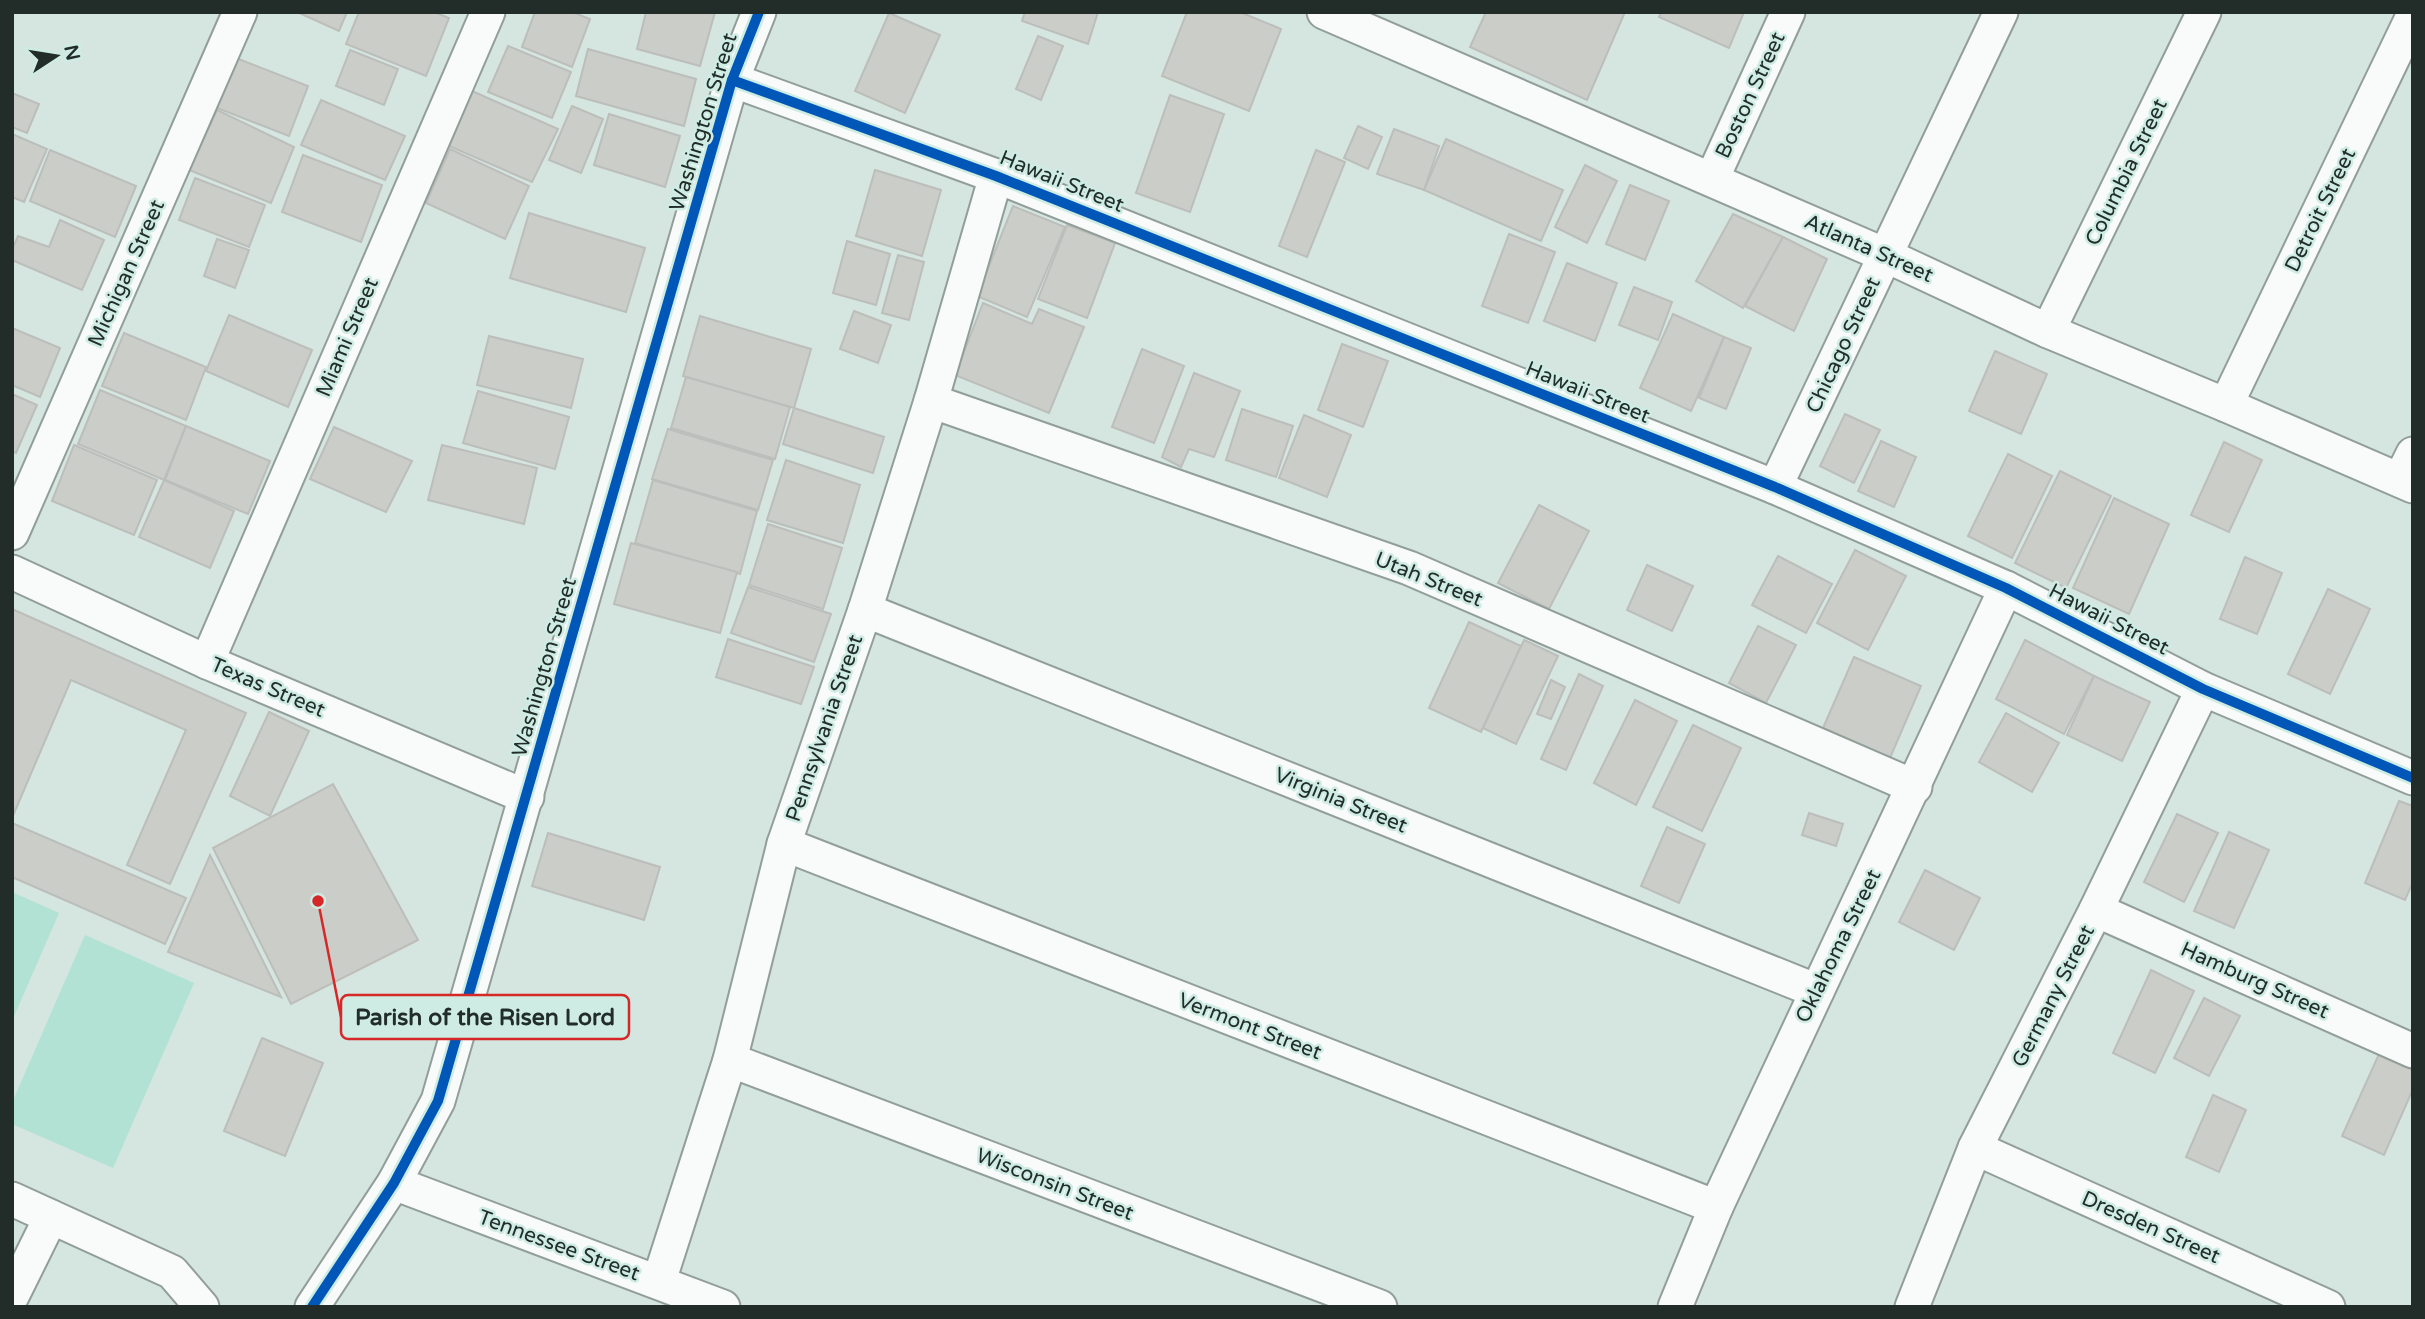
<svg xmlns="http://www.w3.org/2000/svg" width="2425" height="1319" font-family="'Varela Round',sans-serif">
  <rect width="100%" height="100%" fill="#d5e5e0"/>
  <g fill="#b1e2d4">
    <path d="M12,892l47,21 -47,108z"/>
    <path d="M85,935l109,48 -81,185 -101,-44v-21z"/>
  </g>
  <g fill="#cbcdc9" stroke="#bcbebb" stroke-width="2">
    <path d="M297,12h50l-8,19z"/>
    <path d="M359,12h75l15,6 -23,58 -80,-32z"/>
    <path d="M535,12h37l18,7 -18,48 -50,-20z"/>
    <path d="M646,12h69l-15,54 -63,-17z"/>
    <path d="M1025,12h73l-10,32 -66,-23z"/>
    <path d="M1187,12h53l41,17 -32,82 -87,-35z"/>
    <path d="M1486,12h139l-38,88 -117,-53z"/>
    <path d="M1661,12h83l-15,36 -70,-31z"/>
    <path d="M889,13l51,22 -35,78 -50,-22z"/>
    <path d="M1038,36l25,10 -22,54 -25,-11z"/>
    <path d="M508,46l63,26 -19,46 -64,-26z"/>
    <path d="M588,49l108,30 -12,47 -108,-30z"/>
    <path d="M350,50l48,19 -14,36 -48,-19z"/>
    <path d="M236,58l72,28 -19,50 -72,-28z"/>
    <path d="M472,91l86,38 -26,53 -83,-36z"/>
    <path d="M12,93l27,11 -12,29 -15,-6z"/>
    <path d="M1170,95l54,19 -34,98 -54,-19z"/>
    <path d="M321,100l84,36 -20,44 -84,-35z"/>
    <path d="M572,106l31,13 -22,54 -32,-13z"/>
    <path d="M217,110l77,37 -23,56 -82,-33z"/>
    <path d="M609,114l71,22 -15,51 -71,-22z"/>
    <path d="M1358,126l24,11 -14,32 -24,-11z"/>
    <path d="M1394,129l45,17 -15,44 -47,-16z"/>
    <path d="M12,134l35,15 -23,53 -12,-5z"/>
    <path d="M1446,139l117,51 -22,51 -117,-51z"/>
    <path d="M450,149l79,37 -24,53 -79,-36z"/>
    <path d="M50,150l86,36 -21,51 -85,-36z"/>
    <path d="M1316,150l29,12 -38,95 -28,-11z"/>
    <path d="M303,155l79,30 -21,57 -79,-30z"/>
    <path d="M1585,165l32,16 -30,62 -32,-16z"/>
    <path d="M875,170l66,20 -19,66 -66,-20z"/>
    <path d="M195,178l70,27 -16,42 -70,-27z"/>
    <path d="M1630,185l39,16 -24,59 -39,-16z"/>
    <path d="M1013,206l52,21 -38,90 -50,-21z"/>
    <path d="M529,213l116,35 -19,64 -116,-34z"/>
    <path d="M1733,214l50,23 -40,71 -47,-27z"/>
    <path d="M60,220l44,20 -22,50 -70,-30v-10l6,-14 31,11z"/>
    <path d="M1067,225l48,18 -28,75 -49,-19z"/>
    <path d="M1509,234l46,18 -27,71 -46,-17z"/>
    <path d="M1783,237l44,22 -33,72 -49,-25z"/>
    <path d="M217,239l32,11 -14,38 -31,-12z"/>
    <path d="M847,241l43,13 -14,51 -43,-12z"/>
    <path d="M898,255l26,7 -15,58 -27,-7z"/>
    <path d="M1567,263l50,20 -22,58 -51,-20z"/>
    <path d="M1634,287l38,15 -14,38 -39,-15z"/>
    <path d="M983,303l49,21 7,-15 45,18 -35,86 -94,-38z"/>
    <path d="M854,311l37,14 -13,38 -38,-14z"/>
    <path d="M1673,314l51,23 -33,74 -51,-23z"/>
    <path d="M229,315l83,35 -24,57 -82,-36z"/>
    <path d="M700,316l111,33 -17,59 -111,-32z"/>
    <path d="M12,328l48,20 -20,49 -28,-12z"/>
    <path d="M124,333l82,34 -20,53 -84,-34z"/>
    <path d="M489,336l94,23 -12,49 -94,-23z"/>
    <path d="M1724,337l27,11 -25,61 -27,-11z"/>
    <path d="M1342,344l46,17 -25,66 -45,-17z"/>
    <path d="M1142,349l42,17 -30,77 -42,-16z"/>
    <path d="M1995,351l52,23 -26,60 -52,-23z"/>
    <path d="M1194,373l46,18 -26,66 -25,-8 -8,18 -19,-10z"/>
    <path d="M686,377l104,30 -15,52 -104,-31z"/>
    <path d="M100,390l86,36 -22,54 -86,-36z"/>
    <path d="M478,391l91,26 -14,52 -92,-26z"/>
    <path d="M12,394l25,11 -21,48 -4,-2z"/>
    <path d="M794,408l90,29 -11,36 -90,-29z"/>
    <path d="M1242,409l51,17 -17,51 -50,-17z"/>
    <path d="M1845,414l35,16 -26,53 -34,-17z"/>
    <path d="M1304,415l47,20 -24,62 -48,-19z"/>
    <path d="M186,426l84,35 -22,53 -83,-34z"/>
    <path d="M334,427l78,34 -26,51 -76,-33z"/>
    <path d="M668,429l105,31 -15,50 -106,-31z"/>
    <path d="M1881,441l35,16 -22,50 -36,-16z"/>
    <path d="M2224,442l38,18 -33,72 -38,-17z"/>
    <path d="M74,445l83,35 -23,55 -82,-34z"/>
    <path d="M442,445l95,23 -13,56 -96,-24z"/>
    <path d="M2008,454l44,22 -40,82 -44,-22z"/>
    <path d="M786,460l74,25 -17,58 -76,-23z"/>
    <path d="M2060,471l51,25 -45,92 -51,-25z"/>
    <path d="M164,480l70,31 -24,57 -71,-31z"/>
    <path d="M653,480l104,31 -17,63 -105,-31z"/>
    <path d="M2114,498l55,26 -40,90 -56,-26z"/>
    <path d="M1539,505l50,26 -40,78 -51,-26z"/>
    <path d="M768,524l74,24 -19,61 -74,-24z"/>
    <path d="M631,543l106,29 -17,61 -106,-29z"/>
    <path d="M1855,550l51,26 -38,74 -51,-27z"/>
    <path d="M1778,556l54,28 -26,49 -54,-28z"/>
    <path d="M2245,557l37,16 -25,61 -37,-15z"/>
    <path d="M1647,565l46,21 -21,45 -45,-21z"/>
    <path d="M748,587l83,27 -17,48 -83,-29z"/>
    <path d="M2328,589l42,20 -40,85 -42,-20z"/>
    <path d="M12,609l234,104 -76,171 -43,-19 59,-135 -115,-50 -59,138z"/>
    <path d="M1469,622l52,24 -40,86 -52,-24z"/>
    <path d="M1758,626l38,19 -30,58 -37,-20z"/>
    <path d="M728,639l86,28 -13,37 -85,-27z"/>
    <path d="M1524,640l34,16 -42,88 -33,-16z"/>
    <path d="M2025,640l69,36 -30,58 -68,-35z"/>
    <path d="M1854,657l67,29 -31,72 -67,-30z"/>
    <path d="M1579,674l24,12 -37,84 -25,-11z"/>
    <path d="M2094,676l56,26 -28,59 -55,-26z"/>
    <path d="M1551,680l14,7 -14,32 -14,-5z"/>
    <path d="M1635,700l42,21 -41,84 -42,-22z"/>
    <path d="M269,712l40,19 -39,85 -40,-20z"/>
    <path d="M2006,713l53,30 -27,49 -53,-30z"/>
    <path d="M1693,725l48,23 -39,83 -49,-24z"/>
    <path d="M333,784l85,156 -127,64 -78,-156z"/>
    <path d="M2399,801l14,5v76l-8,18 -40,-17z"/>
    <path d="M1809,813l34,11 -7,22 -34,-11z"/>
    <path d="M2177,814l41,19 -34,69 -40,-20z"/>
    <path d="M12,823l174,75 -21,46 -153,-67z"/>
    <path d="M1667,827l38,17 -26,59 -38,-17z"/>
    <path d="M2229,832l40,18 -35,78 -40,-17z"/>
    <path d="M548,833l112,34 -16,53 -112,-34z"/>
    <path d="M210,855l71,142 -113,-45z"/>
    <path d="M1925,870l55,28 -26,52 -55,-28z"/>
    <path d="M2151,970l43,21 -39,82 -42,-20z"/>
    <path d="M2204,998l36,18 -31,60 -35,-18z"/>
    <path d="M262,1038l61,25 -38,93 -61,-25z"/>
    <path d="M2379,1054l34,15v20l-29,66 -42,-19z"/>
    <path d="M2213,1095l33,15 -27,62 -33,-15z"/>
  </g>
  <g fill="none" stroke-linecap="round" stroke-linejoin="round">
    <g stroke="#919e9a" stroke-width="37">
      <g id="minor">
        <path d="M1324,12l561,243 163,76 178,74 187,81"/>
        <path d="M732,80l264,96 779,311 231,101 197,101 210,89"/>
        <path d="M1712,179l76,-167"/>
        <path d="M2048,331l156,-319"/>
        <path d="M931,401l478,167 506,219"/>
        <path d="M2226,405l187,-389"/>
        <path d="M2400,480l13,-26"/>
        <path d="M1775,487l226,-475"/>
        <path d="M12,533l228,-521"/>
        <path d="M12,572l195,90 320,135"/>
        <path d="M865,610l952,381"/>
        <path d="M207,662l281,-650"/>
        <path d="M784,844l932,363"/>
        <path d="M2096,910l317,141"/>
        <path d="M730,1060l650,247"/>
        <path d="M1975,1148l353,159"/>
        <path d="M394,1183l329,124"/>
        <path d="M12,1199l160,73 30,35"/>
        <path d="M659,1281l71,-221 54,-216 81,-234 66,-209 65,-225"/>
        <path d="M12,1296l39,-79"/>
        <path d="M312,1307l82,-124 44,-82 294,-1021 27,-68"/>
        <path d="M1675,1307l41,-100 290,-619"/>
        <path d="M1912,1307l63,-159 121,-238 107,-221"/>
      </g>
    </g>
    <use href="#minor" stroke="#f9fbfa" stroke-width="33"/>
    <g stroke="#ceece3" stroke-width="15">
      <g id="cycleway">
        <path d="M732,80l264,96 779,311 231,101 197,101 210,89"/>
        <path d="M312,1307l82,-124 44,-82 294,-1021 27,-68"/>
      </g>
    </g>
    <use href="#cycleway" stroke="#0057b8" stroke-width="10"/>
  </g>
  <g text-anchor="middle" stroke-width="5" stroke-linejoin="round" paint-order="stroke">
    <g font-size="21" fill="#222d2a" stroke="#ceece3">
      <text transform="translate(1750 95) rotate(-65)" y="7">Boston Street</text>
      <text transform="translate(703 122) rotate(-73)" y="7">Washington Street</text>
      <text transform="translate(2126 172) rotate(-64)" y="7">Columbia Street</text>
      <text transform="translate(1062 181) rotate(22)" y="7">Hawaii Street</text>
      <text transform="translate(2320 210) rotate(-64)" y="7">Detroit Street</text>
      <text transform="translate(1869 248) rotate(24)" y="7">Atlanta Street</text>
      <text transform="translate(126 273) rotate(-66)" y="7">Michigan Street</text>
      <text transform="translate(347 337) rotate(-67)" y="7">Miami Street</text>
      <text transform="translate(1843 345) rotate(-65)" y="7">Chicago Street</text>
      <text transform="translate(1588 392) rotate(22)" y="7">Hawaii Street</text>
      <text transform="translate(1429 579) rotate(22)" y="7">Utah Street</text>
      <text transform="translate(2109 619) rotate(27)" y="7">Hawaii Street</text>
      <text transform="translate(544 667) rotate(-74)" y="7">Washington Street</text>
      <text transform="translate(268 687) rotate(23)" y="7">Texas Street</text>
      <text transform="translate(824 728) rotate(-71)" y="7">Pennsylvania Street</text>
      <text transform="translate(1341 800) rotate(22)" y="7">Virginia Street</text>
      <text transform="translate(1838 946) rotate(-64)" y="7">Oklahoma Street</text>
      <text transform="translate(2255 980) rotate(24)" y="7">Hamburg Street</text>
      <text transform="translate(2053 996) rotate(-63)" y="7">Germany Street</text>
      <text transform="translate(1250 1026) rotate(21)" y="7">Vermont Street</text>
      <text transform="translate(1055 1184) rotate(21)" y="7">Wisconsin Street</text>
      <text transform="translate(2151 1227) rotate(24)" y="7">Dresden Street</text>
      <text transform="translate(559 1245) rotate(20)" y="7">Tennessee Street</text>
    </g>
  </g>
  <path fill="none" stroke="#d62828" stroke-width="2.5" d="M318 901L341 1017"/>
  <circle fill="#d62828" stroke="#ceece3" stroke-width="2.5" cx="318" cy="901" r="7"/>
  <rect fill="#ceece3" stroke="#d62828" stroke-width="2.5" x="341" y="995" width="288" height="44" rx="7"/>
  <g font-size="23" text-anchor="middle" font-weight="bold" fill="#222d2a">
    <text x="485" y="1025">Parish of the Risen Lord</text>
  </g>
  <rect width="2425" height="1319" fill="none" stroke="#222d2a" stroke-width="28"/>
  <g transform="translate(56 56) rotate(78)" stroke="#ceece3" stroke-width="5" paint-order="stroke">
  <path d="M0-5L12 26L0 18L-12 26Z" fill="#222d2a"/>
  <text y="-10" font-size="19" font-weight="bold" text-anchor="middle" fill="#222d2a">N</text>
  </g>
</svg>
